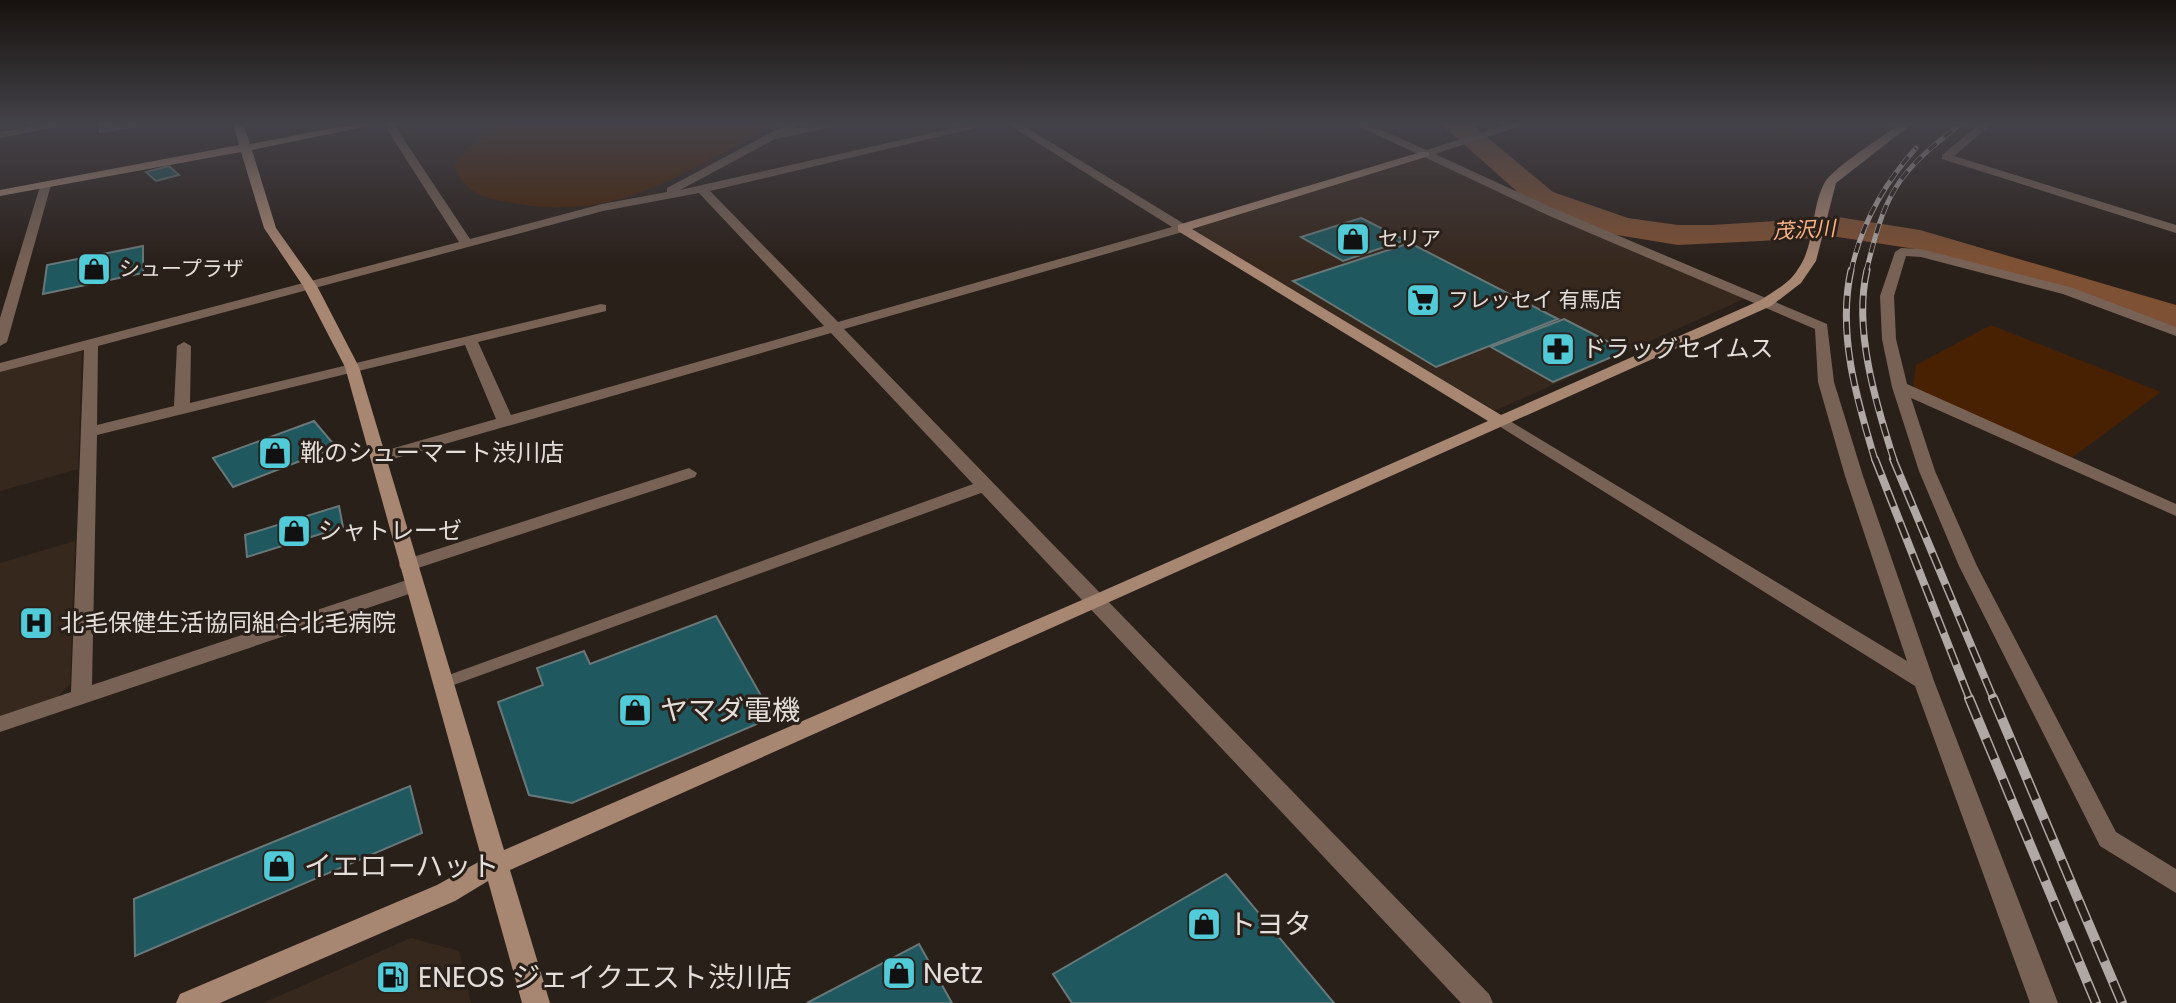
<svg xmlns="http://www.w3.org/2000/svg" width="2176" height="1003" font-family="Poppins,'Noto Sans JP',sans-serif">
  <rect width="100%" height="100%" fill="#2a201a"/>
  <g fill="#37281e">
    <path d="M1425,156l321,142 -254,114 -301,-183 1,-3z"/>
    <path d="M82,351l-4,118 -78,22v-120z"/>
    <path d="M75,541l-5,143 -14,14 -56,19v-154z"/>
    <path d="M411,938l48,13 12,52h-208z"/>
  </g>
  <g fill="#482103">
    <path d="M504,123h265l-11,11c-86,44 -144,88 -245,69 -29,-5 -47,-8 -59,-37 12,-20 29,-30 50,-43z"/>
    <path d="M1991,325l170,67 -91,67 -157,-71 3,-23z"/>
  </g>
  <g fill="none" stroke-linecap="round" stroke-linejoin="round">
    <path fill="#7e5134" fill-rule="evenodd" d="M1440,123h30l83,69 75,26 50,7h34l126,-8 82,13 256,75v23l-261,-79 -77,-12 -160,8 -67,-11 -80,-30z"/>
  </g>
  <g fill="#1f585e" stroke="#687879" stroke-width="2">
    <path d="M100,123h51l-51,9z"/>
    <path d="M169,166l10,9 -23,6 -10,-9z"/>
    <path d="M1361,218l44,22 -62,21 -42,-24z"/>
    <path d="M1410,243l148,76 -122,48 -143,-86z"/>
    <path d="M143,246v27l-100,21 4,-29z"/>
    <path d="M1564,319l62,32 -73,31 -62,-35z"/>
    <path d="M314,421l22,26 -103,40 -20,-29z"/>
    <path d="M339,506l4,21 -96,30 -2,-22z"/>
    <path d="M716,616l57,101 -201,86 -43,-8 -31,-93 45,-17 -6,-17 47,-17 6,13z"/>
    <path d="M410,786l12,47 -287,123 -1,-57z"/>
    <path d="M1226,874l108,129h-262l-19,-29z"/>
    <path d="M919,944l33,59h-145z"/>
  </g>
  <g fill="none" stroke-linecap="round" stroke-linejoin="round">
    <path stroke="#776255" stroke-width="7" d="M772,136l25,-13"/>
    <path stroke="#776255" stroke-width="11" d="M443,683l541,-197"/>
    <g fill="#776255" fill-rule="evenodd">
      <path d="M50,123h26l-76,15v-6z"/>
      <path d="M383,123h10l77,116 132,-35 65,-12v-4l101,-54 60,-11h26l-79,16 -95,51 296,-67h20l-286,68 128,131 334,-95 -166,-104h13l167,102v6l-342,98 645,665 4,9h-32l-630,-670 -452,130 -8,-5 2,-4 123,-35 -31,-74 -368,90 -5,250 315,-105h14l3,5 -3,5 -421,142v-16l71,-24 13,-342 -84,22v-9l459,-121zM699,193l125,133 -313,89 -33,-73 128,-31v-6l-5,-1 -411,99 1,-57 -7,-4 -7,4 -3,60 -77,19 1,-79 505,-135z"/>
      <path d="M1352,123h14l60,27 86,-27h17l-94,31 118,54 274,116 7,58 29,94 71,205 124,322h-28l-115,-317 -424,-265 2,-3h12l402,243 -62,-185 -27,-94 -3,-53 -270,-115z"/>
      <path d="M1885,123h16l6,4 -5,3z"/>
      <path d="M1981,123h12l-39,33 222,69v8l-234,-74v-4z"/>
      <path d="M41,183l10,2 -44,157 -7,4v-28z"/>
      <path d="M1901,248l20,1 152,39 103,39v9l-113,-42 -142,-37 -15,-1 -12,40 2,43 11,45 269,120v12l-265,-118 24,73 42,95 139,266 60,37v24l-76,-47 -141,-280 -40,-95 -27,-84 -10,-48 -2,-43 15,-44z"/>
      <path d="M689,468l8,5 -2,4 -280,92h-14l-2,-4 2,-4z"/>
    </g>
    <path fill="#a78672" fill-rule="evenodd" d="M233,123h10l7,21 109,-21h24l-131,27 24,78 41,58 42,81 145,483 585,-253 399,-176 -310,-190v-6l243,-73h8v4l-237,73 309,186 260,-115c13,-9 29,-17 37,-31 18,-25 12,-60 27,-87 8,-14 60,-47 76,-59h12l-77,60 -20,78 -15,22 -30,23 -1261,564 40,133h-28l-34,-122 -33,20 -235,102h-44l4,-9 257,-109 45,-25 -137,-493 -42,-81 -39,-58 -23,-76 -241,44v-6l239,-45z"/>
    <g stroke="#afa8a4" stroke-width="5">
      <g id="rail-far3">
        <path d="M1851,272c10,-48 32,-87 65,-124"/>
        <path d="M1866,272c7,-27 14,-59 29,-83 14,-25 45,-49 67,-66"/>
      </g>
    </g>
    <g stroke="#afa8a4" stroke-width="7">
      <g id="rail-far2">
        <path d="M1851,270c-14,64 6,130 24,190"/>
        <path d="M1867,270c-14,59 9,134 27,190"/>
      </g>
    </g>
    <g stroke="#afa8a4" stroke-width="8">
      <g id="rail-far1">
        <path d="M1875,459l95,241"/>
        <path d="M1893,459l101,241"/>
      </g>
    </g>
    <g stroke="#afa8a4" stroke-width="10">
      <g id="rail">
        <path d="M1969,698l127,305"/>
        <path d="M1993,698l129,305"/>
      </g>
    </g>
    <use href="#rail-far3" stroke="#2a201a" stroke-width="3.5" stroke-dasharray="10" stroke-linecap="butt"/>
    <use href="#rail-far2" stroke="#2a201a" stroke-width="4.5" stroke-dasharray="13" stroke-linecap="butt"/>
    <use href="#rail-far1" stroke="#2a201a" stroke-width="5" stroke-dasharray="17" stroke-linecap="butt"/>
    <use href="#rail" stroke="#2a201a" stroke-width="7" stroke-dasharray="22" stroke-linecap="butt"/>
  </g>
  <linearGradient id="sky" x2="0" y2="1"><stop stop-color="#17120e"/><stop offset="0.47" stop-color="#444249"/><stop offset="1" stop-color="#444249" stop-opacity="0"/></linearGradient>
  <rect width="2176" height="264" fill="url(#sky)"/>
  <defs>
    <g id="shop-square" transform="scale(1.75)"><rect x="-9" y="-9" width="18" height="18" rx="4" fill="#52cbd8" stroke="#2a201a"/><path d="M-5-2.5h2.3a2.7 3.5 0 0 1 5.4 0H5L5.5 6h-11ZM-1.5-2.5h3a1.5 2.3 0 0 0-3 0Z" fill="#111"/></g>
    <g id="supermarket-square" transform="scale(1.75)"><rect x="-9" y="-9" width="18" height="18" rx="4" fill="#52cbd8" stroke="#2a201a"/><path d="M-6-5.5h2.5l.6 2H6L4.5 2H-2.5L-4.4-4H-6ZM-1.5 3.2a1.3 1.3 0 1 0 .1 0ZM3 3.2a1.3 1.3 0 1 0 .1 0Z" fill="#111"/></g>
    <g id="pharmacy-square" transform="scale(1.75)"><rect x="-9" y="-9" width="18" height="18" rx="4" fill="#52cbd8" stroke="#2a201a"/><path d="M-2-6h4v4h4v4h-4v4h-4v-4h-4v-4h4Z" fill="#111"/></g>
    <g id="hospital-square" transform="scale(1.75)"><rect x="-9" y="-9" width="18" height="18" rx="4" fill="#52cbd8" stroke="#2a201a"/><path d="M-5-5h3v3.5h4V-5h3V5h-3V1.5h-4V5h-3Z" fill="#111"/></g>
    <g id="fuel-square" transform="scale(1.75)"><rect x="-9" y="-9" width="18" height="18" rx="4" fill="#52cbd8" stroke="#2a201a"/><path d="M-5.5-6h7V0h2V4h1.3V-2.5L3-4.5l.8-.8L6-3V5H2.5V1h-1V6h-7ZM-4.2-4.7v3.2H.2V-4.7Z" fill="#111"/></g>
  </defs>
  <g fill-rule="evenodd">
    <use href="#shop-square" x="1353" y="239"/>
    <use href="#shop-square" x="94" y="269"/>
    <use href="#supermarket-square" x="1423" y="300"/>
    <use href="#pharmacy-square" x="1558" y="349"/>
    <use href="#shop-square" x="275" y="453"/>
    <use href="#shop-square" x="294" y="531"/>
    <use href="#hospital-square" x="36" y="623"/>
    <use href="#shop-square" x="635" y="710"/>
    <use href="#shop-square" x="279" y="866"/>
    <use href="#shop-square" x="1204" y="924"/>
    <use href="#shop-square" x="899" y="973"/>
    <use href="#fuel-square" x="393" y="977"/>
  </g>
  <g text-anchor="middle" stroke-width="6" stroke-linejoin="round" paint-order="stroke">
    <g font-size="21" font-style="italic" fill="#fbb385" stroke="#2a201a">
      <text transform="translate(1804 230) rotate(-3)" y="7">茂沢川</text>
    </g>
    <g font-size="21" fill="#e4deda" stroke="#2a201a" text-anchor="start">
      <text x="1378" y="246">セリア</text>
      <text x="119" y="276">シュープラザ</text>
      <text x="1448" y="307">フレッセイ 有馬店</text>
    </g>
    <g font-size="24" fill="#e4deda" stroke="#2a201a" text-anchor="start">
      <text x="1582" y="357">ドラッグセイムス</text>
      <text x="300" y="461">靴のシューマート渋川店</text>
      <text x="318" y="539">シャトレーゼ</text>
      <text x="60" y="631">北毛保健生活協同組合北毛病院</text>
    </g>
    <g font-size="28" fill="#e4deda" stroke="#2a201a" text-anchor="start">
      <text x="660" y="720">ヤマダ電機</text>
      <text x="304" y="876">イエローハット</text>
      <text x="1228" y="934">トヨタ</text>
      <text x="923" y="983">Netz</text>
      <text x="418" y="987">ENEOS ジェイクエスト渋川店</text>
    </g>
  </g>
</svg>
